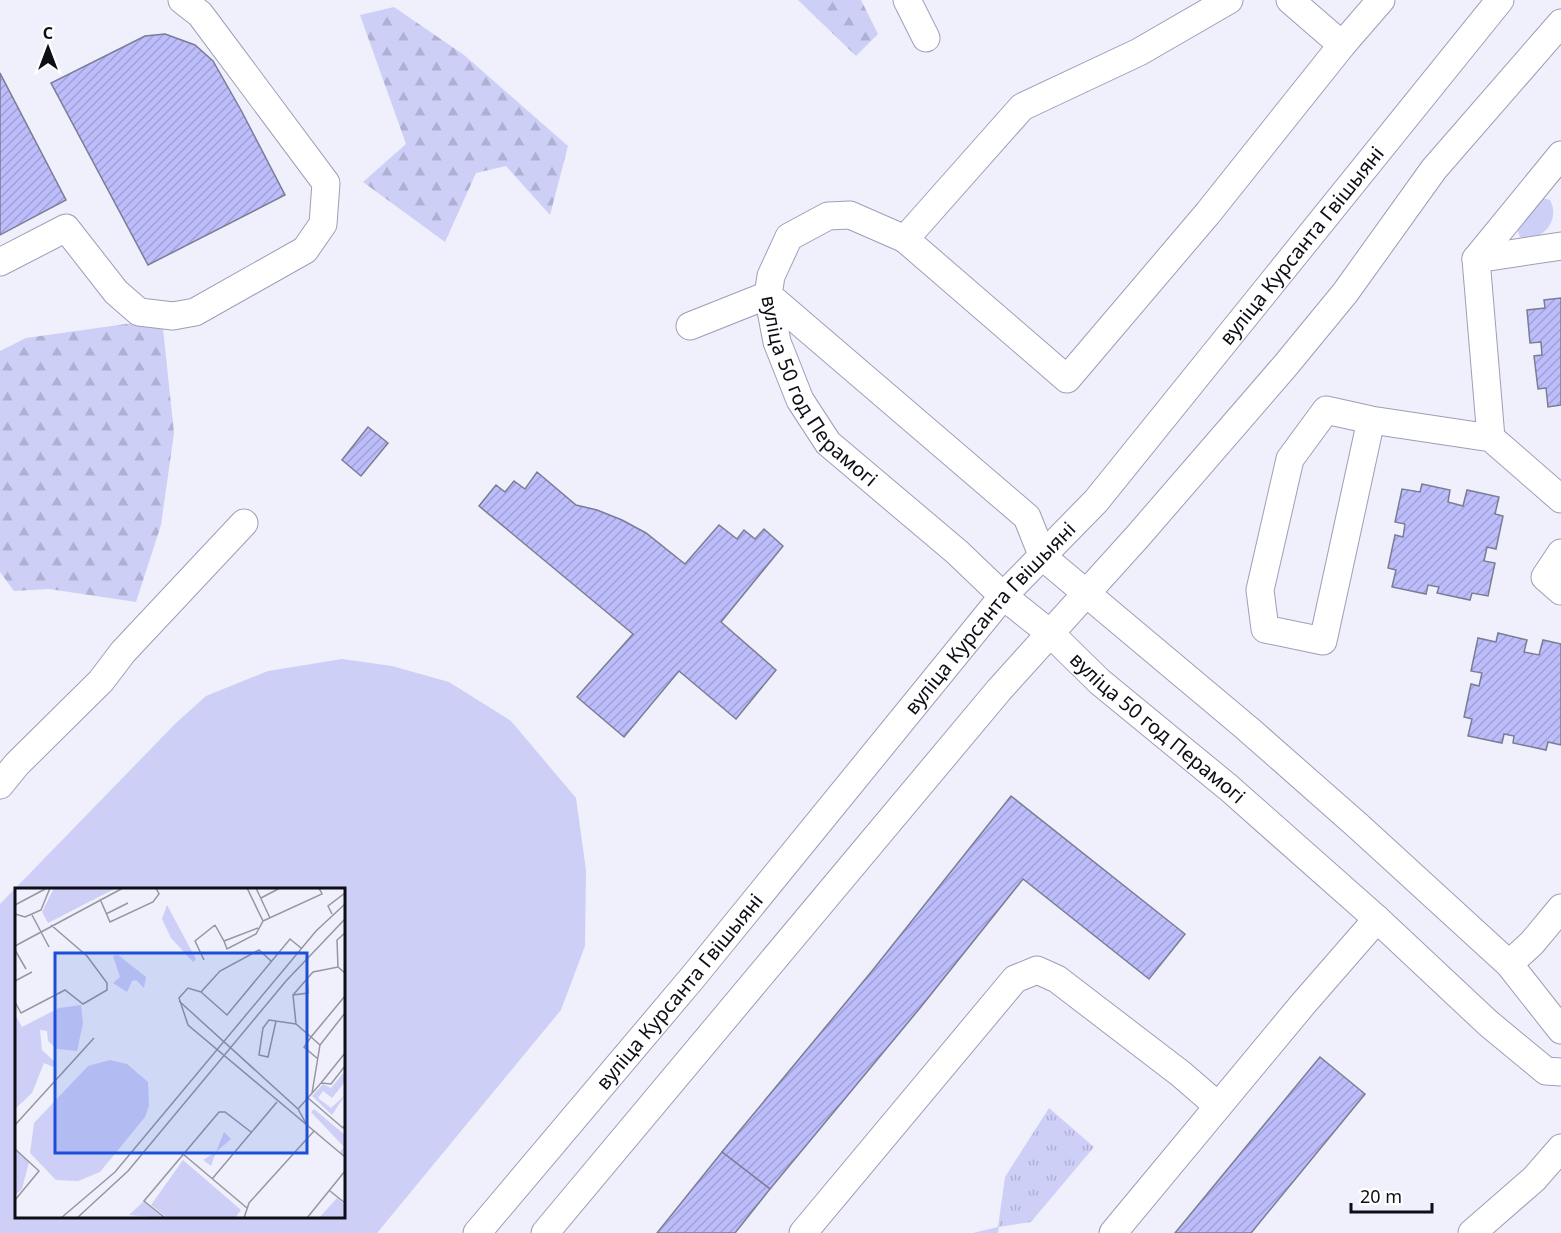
<svg xmlns="http://www.w3.org/2000/svg" width="1561" height="1233" font-family="'Noto Sans',sans-serif">
  <defs>
    <pattern id="forest-firs" width="22" height="20" patternUnits="userSpaceOnUse" patternTransform="scale(1.5)"><rect width="22" height="20" fill="#cdcff7"/><path d="M5 1l3.5 6h-7zM16 11l3.5 6h-7z" fill="#afb1d3"/></pattern>
    <pattern id="park-tufts" width="24" height="20" patternUnits="userSpaceOnUse" patternTransform="scale(1.5)"><rect width="24" height="20" fill="#cdcff7"/><path d="M3 7l-1-3M5 7V3M7 7l1-3M15 17l-1-3M17 17v-4M19 17l1-3" fill="none" stroke="#afb1d3"/></pattern>
    <pattern id="building-hatch" width="6" height="6" patternUnits="userSpaceOnUse" patternTransform="scale(1.5)"><rect width="6" height="6" fill="#bcbdfa"/><path d="M-1 1l2-2M0 6l6-6M5 7l2-2" fill="none" stroke="#a0a1d6"/></pattern>
  </defs>
  <rect width="100%" height="100%" fill="#eff0fb"/>
  <g fill="#cdcff7" fill-rule="evenodd">
    <path d="M1542,198l8,2c11,20 -8,43 -30,37l-3,-8z"/>
    <path d="M342,659l50,7 57,16 62,39 65,77 10,72 -1,76 -24,64 -184,223h-377v-329l176,-181 30,-27 62,-25zM16,890h328v326h-328z"/>
  </g>
  <g fill="url(#forest-firs)">
    <path d="M798,0h63l17,34 -22,22z"/>
    <path d="M394,7l70,48 104,91 -18,69 -44,-49 -30,7 -31,69 -82,-60 43,-38 -46,-129z"/>
    <path d="M162,319l12,114 -13,92 -25,77 -87,-13 -35,2 -14,-19v-221l26,-13z"/>
  </g>
  <path fill="url(#park-tufts)" d="M1049,1108l45,39 -63,75 -32,5 -1,6h-25l25,-6 7,-50z"/>
  <g fill="url(#building-hatch)" stroke="#7b7c95" stroke-width="1.5">
    <path d="M165,34l30,11 18,16 29,51 43,83 -137,70 -97,-182 94,-47z"/>
    <path d="M0,73l66,127 -66,35z"/>
    <path d="M1561,298v107l-13,2 -2,-19 -8,1 -4,-33 8,-1 -1,-13 -11,1 -3,-33 18,-2 -1,-8z"/>
    <path d="M368,427l20,16 -27,33 -19,-16z"/>
    <path d="M537,472l39,33 21,5 25,10 24,13 39,31 34,-39 18,14 7,-9 11,9 9,-10 19,17 -62,76 55,48 -40,49 -57,-48 -55,66 -47,-40 56,-63 -154,-128 17,-21 9,7 9,-11 11,8z"/>
    <path d="M1422,484l28,6 -2,12 15,4 4,-16 32,7 -4,17 8,2 -7,33 -9,-2 -3,14 11,2 -7,33 -16,-3 -2,7 -33,-7 2,-6 -11,-2 -2,9 -34,-7 4,-17 -8,-2 7,-33 8,2 2,-13 -10,-2 7,-33 18,3z"/>
    <path d="M1498,633l29,7 -3,12 15,3 4,-15 18,4v101l-13,-3 -2,8 -33,-7 1,-7 -10,-2 -2,9 -34,-7 4,-17 -8,-2 7,-33 8,2 3,-13 -11,-2 7,-33 18,4z"/>
    <path d="M1011,796l174,138 -36,45 -126,-100 -103,129 -150,181 -48,-37 150,-181z"/>
    <path d="M1320,1057l45,37 -114,139h-76z"/>
    <path d="M722,1152l48,37 -35,44h-78z"/>
  </g>
  <g fill="none" stroke-linecap="round" stroke-linejoin="round">
    <g stroke="#9d9eb8" stroke-width="29">
      <g id="minor">
        <path d="M907,0l19,38"/>
        <path d="M1229,0l-90,52 -117,55 -117,132 162,140 141,-166 134,-168 39,-45"/>
        <path d="M1290,0l52,45"/>
        <path id="s1" d="M905,239l-55,-24 -22,1 -39,21 -18,39 -3,19 9,47 23,58 28,43 129,109 46,44 48,38 49,48 129,106 148,131 111,104 58,48 15,1"/>
        <path d="M1476,259l85,-13"/>
        <path d="M0,262l66,-34 50,64 23,20 34,4 22,-4 110,-62 18,-26 3,-41 -126,-169 -18,-14"/>
        <path d="M768,295l259,222 16,40 205,172 109,96 152,139 52,66"/>
        <path d="M690,326l78,-31"/>
        <path d="M1371,420l-48,221 -58,-12 -5,-39 30,-131 36,-49 45,10 120,18 70,61"/>
        <path d="M1491,438l-15,-179 85,-104"/>
        <path d="M1561,553l-16,24 16,14"/>
        <path d="M0,785l17,-21 84,-83 22,-29 121,-129"/>
        <path d="M1509,964l23,-21 29,-35"/>
        <path id="s2" d="M477,1233l216,-256 310,-381 93,-95 404,-501"/>
        <path d="M545,1233l454,-543 139,-154 147,-170 60,-73 89,-124 127,-146"/>
        <path d="M803,1233l212,-254 22,-9 20,9 124,95 37,32"/>
        <path d="M1113,1233l190,-229 74,-85"/>
        <path d="M1472,1233l62,-54 27,-31"/>
      </g>
    </g>
    <use href="#minor" stroke="#fff" stroke-width="27"/>
  </g>
  <g text-anchor="middle" stroke-width="4.5" stroke-linejoin="round" paint-order="stroke">
    <g font-size="20" fill="#0e0e17" stroke="#fff">
      <text dy="7" stroke="none"><textPath href="#s2" startOffset="1287">вуліца Курсанта Гвішыяні</textPath></text>
      <text dy="7" stroke="none"><textPath href="#s1" startOffset="300">вуліца 50 год Перамогі</textPath></text>
      <text dy="7" stroke="none"><textPath href="#s2" startOffset="801">вуліца Курсанта Гвішыяні</textPath></text>
      <text dy="7" stroke="none"><textPath href="#s1" startOffset="786">вуліца 50 год Перамогі</textPath></text>
      <text dy="7" stroke="none"><textPath href="#s2" startOffset="315">вуліца Курсанта Гвішыяні</textPath></text>
    </g>
  </g>
  <g transform="translate(15 888)">
    <rect width="330" height="330" fill="#eff0fb"/>
    <path d="M95,172l17,4 21,18 1,24 -4,11 -45,55 -22,9 -22,-1 -26,-27 4,-30 54,-57zM330,183v11l-13,16 -9,-7 -5,7 13,10 14,-13 -13,20 -20,-19 11,-12 8,4zM299,221l31,26v22l-6,-4 5,-6 -33,-35zM168,272l58,50 -6,8h-68l-16,-13zM322,310l8,7v13h-26zM129,313l19,17 -34,-3z" fill="#cdcff7"/>
    <path d="M39,0h62l-68,35 -6,-11zM152,17l29,54 -3,3 -22,-24 -9,-19zM103,67l28,22 -2,11 -8,-8 -4,1 -5,11 -14,-9 7,-6 -7,-21zM66,117l2,18 -6,28 -20,-2 -9,-8 -1,-10 -7,-1 2,20 14,13 -3,4 -9,-4 -12,30 -17,16v-95l7,13 37,-19zM0,261l14,13 -7,27 -7,6z" fill="#cdcff7"/>
    <path d="M209,244l7,7 -15,13 -5,14 -8,-6 13,-8z" fill="#cdcff7"/>
    <path fill="none" stroke="#9596a0" stroke-width="1.5" d="M241,0l14,30M246,10l19,-10M85,11l10,23 43,-20 6,-8 -3,-6M0,17l32,-17M0,26l10,3 16,-7 9,-22M91,26l22,-11M317,26l-4,-8 17,-13M17,27l17,32M248,33l59,-27 -3,-6M200,37l9,16 34,-13M209,53l3,8 29,-15 7,-13 -16,-33M0,58l108,-58M0,62l11,19M189,72l-9,-19 20,-16M256,73l-12,-11 -39,21 -19,21 26,23 63,-76 11,9M323,79l-1,-27 8,-7M0,93l17,-9M186,104l-13,-4 -9,10 9,27 157,132M278,107l15,-2 -1,-14M164,113l119,108 10,18M0,114l6,11 44,-23 18,14 24,-14v-7l-20,-27 -36,-31M261,133l-7,-1 -6,8 -4,27 9,2 8,-36 20,3 15,13 -7,10 14,12M281,136l-3,-29 20,-23 25,-5 7,6M305,157l-9,-8 34,-41M306,195l24,-30M297,205l8,-48 25,-32M293,210l35,30 2,-3M283,221l23,-26 10,1 14,-18M0,237l79,-87M0,261l24,22 -24,29M168,266l64,54M197,291l65,-77M315,303l15,12M46,330l54,-46 201,-241 29,-27M62,330l51,-47 158,-190 59,-62M150,330l-21,-17 75,-89h6l26,20M229,330l5,-15 65,-72M292,330l38,-47"/>
    <path fill="#1d4ed8" fill-opacity="0.15" stroke="#1d4ed8" stroke-width="3" d="M40,65h252v200h-252z"/>
    <rect width="330" height="330" fill="none" stroke="#0e0e17" stroke-width="3"/>
  </g>
  <g transform="translate(48 48)" stroke="#ffffff" stroke-width="4.5" paint-order="stroke">
  <path d="M0-4.5L10 22L0 15L-10 22Z" fill="#0e0e17"/>
  <text y="-9" font-size="16" font-weight="bold" text-anchor="middle" fill="#0e0e17">С</text>
  </g>
  <path d="M1351 1203v9h81v-9" fill="none" stroke="#0e0e17" stroke-width="3"/>
  <text x="1360" y="1203" font-size="18" fill="#0e0e17" stroke="#ffffff" stroke-width="4.5" paint-order="stroke">20 m</text>
</svg>
